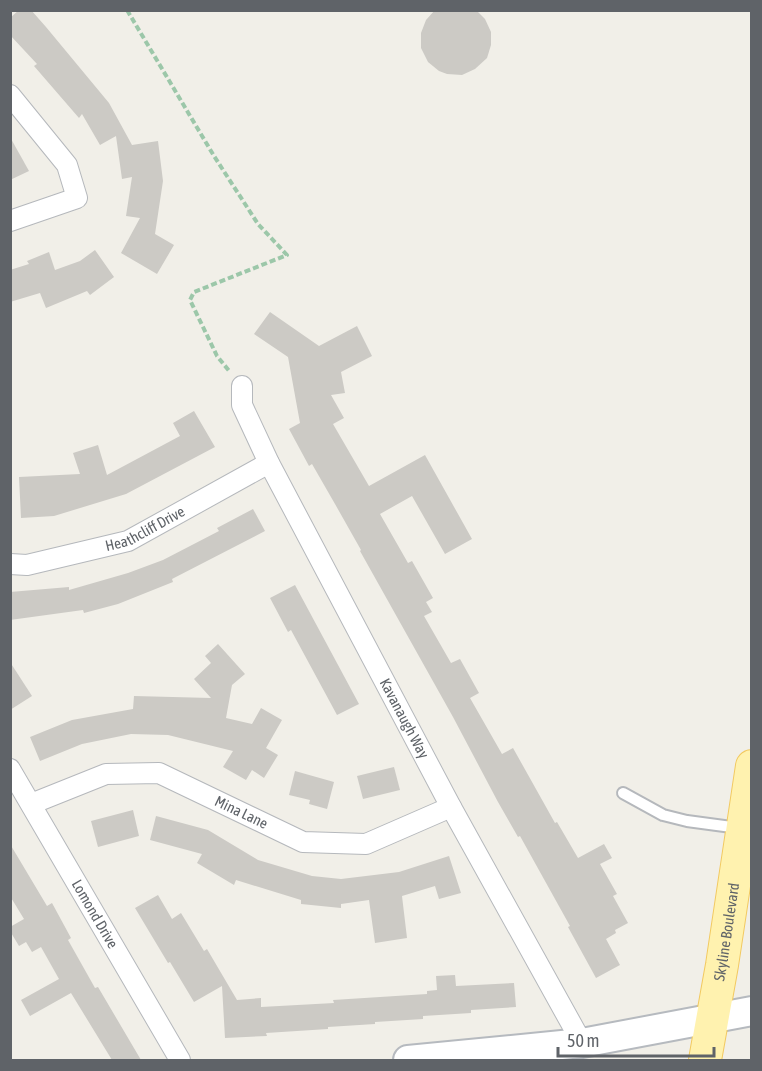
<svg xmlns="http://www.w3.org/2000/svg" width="762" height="1071" font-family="'Asap Condensed',sans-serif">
  <rect width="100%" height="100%" fill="#f1efe8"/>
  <g fill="#cccac5">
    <path d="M19,10h12l15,17 63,76 23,42 26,-4 5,40 -8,53 19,11 -17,29 -36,-21 19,-35 -14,-2 6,-39 -10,2 -6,-43 -16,9 -18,-31 -3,4 -45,-52 3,-2 -27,-29v-17z"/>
    <path d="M435,10h41l9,9 6,13v13l-4,13 -12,11 -13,6 -15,-1 -8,-3 -11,-9 -7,-14v-15l5,-13z"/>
    <path d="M10,137l19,34 -19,9z"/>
    <path d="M95,250l19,27 -24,18 -3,-4 -41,17 -6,-15 -30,9v-32l19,-6 -2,-3 22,-9 6,18 25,-9z"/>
    <path d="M270,312l49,34 38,-20 15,30 -31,16 4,21 -14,2 13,23 -11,6 36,62 56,-31 47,84 -27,15 -33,-58 -32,18 28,49 4,-2 21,37 -7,4 6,10 -8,4 27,47 9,-4 19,34 -9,5 32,56 11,-6 42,75 2,-1 21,36 26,-14 8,14 -12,6 17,30 -4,2 15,27 -13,7 1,3 -10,6 14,26 -24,13 -28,-51 2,-1 -50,-90 -2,1 -20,-35 -45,-85 -93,-166 1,-1 -26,-46 -23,-40 -3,2 -20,-37 11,-6 -12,-66 -34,-23z"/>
    <path d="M194,411l21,36 -89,47 -72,22 -33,2 -2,-41 61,-3 -7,-21 25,-8 9,30 73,-39 -7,-13z"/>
    <path d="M253,509l12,22 -93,48 1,3 -55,22 -34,9 -1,-3 -73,10v-28l59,-5v3l59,-17 35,-13 56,-29 -2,-3z"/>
    <path d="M295,585l64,119 -22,11 -46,-85 -3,2 -18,-34z"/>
    <path d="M218,644l27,30 -13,11 -6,33 26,6 9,-16 21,12 -16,28 12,7 -14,23 -12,-8 -6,10 -23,-13 10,-16 -65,-16 -37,-1 -49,10 -42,17 -10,-24 42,-17 61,-11 1,-13 77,2 -17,-19 17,-16 -6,-7z"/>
    <path d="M10,662l22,34 -22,14z"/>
    <path d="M394,767l6,23 -37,9 -6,-23z"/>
    <path d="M295,771l39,11 -7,27 -18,-5 1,-4 -21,-5z"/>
    <path d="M133,810l6,26 -41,11 -7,-26z"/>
    <path d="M156,816l52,14 50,30 54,16 29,3 58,-7 50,-16 12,37 -22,6 -4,-13 -33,10 5,42 -32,5 -6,-43 -28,4v4l-40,-4v-4l-65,-20 -2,5 -37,-22 5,-9 -52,-14z"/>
    <path d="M10,844l37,62 5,-3 19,35 -3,2 27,48 3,-1 43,73h-29l-41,-67 -41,23 -9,-16 38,-21 -18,-32 -9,5 -6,-10 -7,4 -9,-15v-4l14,-8 -14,-23z"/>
    <path d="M158,895l14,24 9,-6 23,38 3,-2 30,51 24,-2v9l73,-4 -1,-3 94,-6v-3l10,-1 -1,-14 19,-1 1,11 58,-3 2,24 -45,3v3l-48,3v3l-48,3v2l-47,3v2l-62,4 1,3 -42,2 -3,-52 -28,16 -24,-40 -2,1 -33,-55z"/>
  </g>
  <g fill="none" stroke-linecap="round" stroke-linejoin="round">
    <g stroke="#b5b8bc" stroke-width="14">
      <path id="lane" d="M623,793l40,22 24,6 52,7"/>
    </g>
    <g stroke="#b5b8bc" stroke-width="22">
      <g id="street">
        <path d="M10,95l57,70 10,33 -67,23"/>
        <path id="s1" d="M242,386v19l27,58 182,344 131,236"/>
        <path id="s2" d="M10,564l17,1 101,-24 141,-78"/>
        <path id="s3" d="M10,769l170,291"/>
        <path id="s4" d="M31,804l75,-30 53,-1 144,69 63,2 85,-37"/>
      </g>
    </g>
    <g stroke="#b6babf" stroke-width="32">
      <path id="secondary" d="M408,1060l174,-17 170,-32"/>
    </g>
    <g stroke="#f2c960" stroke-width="34">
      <g id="primary">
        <path id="s5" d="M705,1060l17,-95 30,-199"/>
      </g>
    </g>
    <path stroke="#9cc7a9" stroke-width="4" stroke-dasharray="6 3" stroke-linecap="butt" d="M127,10l87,146 44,68 29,31 -93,37 -4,8 27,56 13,16"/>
    <use href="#lane" stroke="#fff" stroke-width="10"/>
    <use href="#street" stroke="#fff" stroke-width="20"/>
    <use href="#secondary" stroke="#fff" stroke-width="28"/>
    <use href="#primary" stroke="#fff2af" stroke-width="32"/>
  </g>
  <g text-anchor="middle" stroke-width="4.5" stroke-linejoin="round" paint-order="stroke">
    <g font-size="15" fill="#5f6368" stroke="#fff">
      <text dy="5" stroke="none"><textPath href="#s2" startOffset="141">Heathcliff Drive</textPath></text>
      <text dy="5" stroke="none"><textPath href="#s1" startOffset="372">Kavanaugh Way</textPath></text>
      <text dy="5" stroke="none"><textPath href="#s4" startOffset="225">Mina Lane</textPath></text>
      <text dy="5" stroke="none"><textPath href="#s3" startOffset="168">Lomond Drive</textPath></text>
      <text dy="5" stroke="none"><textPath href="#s5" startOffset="130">Skyline Boulevard</textPath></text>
    </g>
  </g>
  <rect width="762" height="1071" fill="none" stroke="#5f6368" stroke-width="24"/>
  <path d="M558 1047v9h156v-9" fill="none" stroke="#5f6368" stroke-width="3"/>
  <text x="567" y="1047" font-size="18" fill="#5f6368" stroke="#ffffff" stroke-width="4.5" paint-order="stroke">50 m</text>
</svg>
